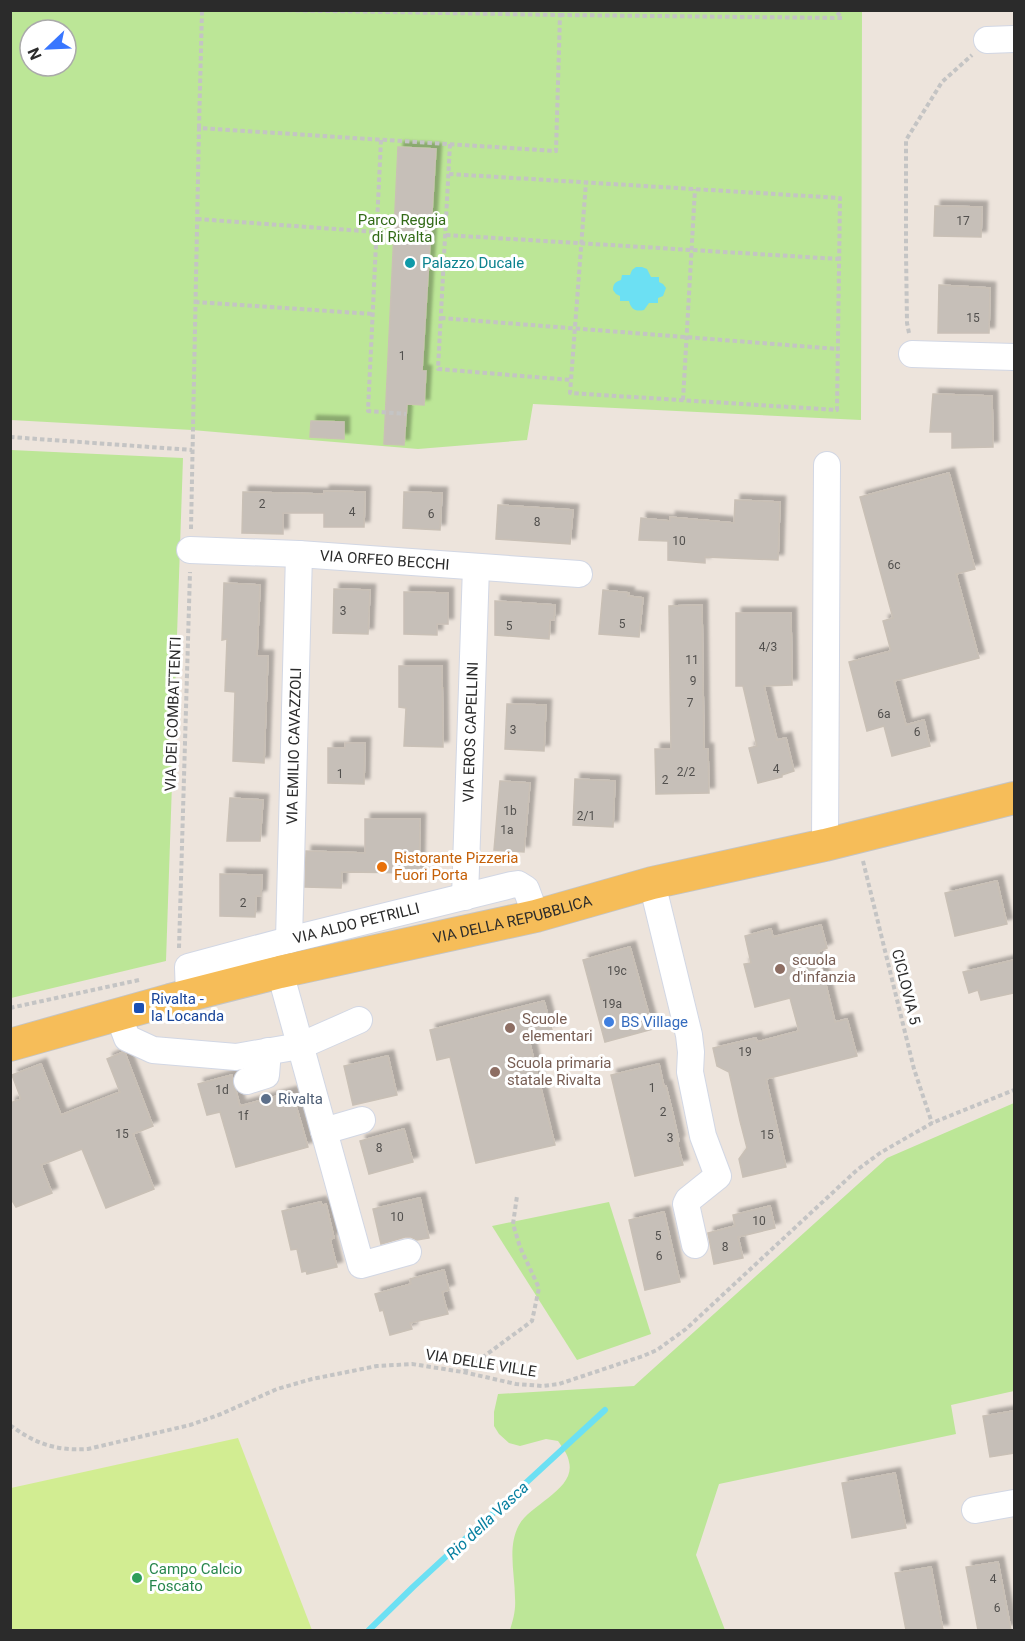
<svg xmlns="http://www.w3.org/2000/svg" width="1025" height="1641" font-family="Roboto,sans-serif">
  <defs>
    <filter id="shadow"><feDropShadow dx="5.5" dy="-5.5" stdDeviation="1.5" flood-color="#0004"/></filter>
  </defs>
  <rect width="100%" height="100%" fill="#ede4dc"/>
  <g fill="#bce697" fill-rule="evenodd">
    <path d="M10,11h852l-1,409 -328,-16 -6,36 -109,9 -226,-19 -181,-10zM30,30h36v36h-36z"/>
    <path d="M11,450l172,8 -17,503 -155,37z"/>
    <path d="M1014,1103v288l-63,14 5,29 -237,50 -23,71 29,75h-215c3,-10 6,-20 5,-32 0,-24 -8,-51 4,-73 12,-21 57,-36 50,-63 -1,-8 -7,-15 -11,-21l-12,-2 -26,7 -11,-3 -10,-9 -5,-8v-14l4,-18 136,-8 253,-228z"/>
    <path d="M609,1202l42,132 -74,26 -85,-134z"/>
  </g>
  <path fill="#d2ed92" d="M238,1438l74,192h-301v-142z"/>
  <path fill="#6ce0f3" d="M636,267h6l5,2 4,8h8v5l4,2 3,4 -3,8 -5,2v5h-9l-5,7c-9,2 -13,-1 -15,-9h-9v-5l-4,-2 -3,-4c0,-6 2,-8 8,-10l1,-5h8l2,-5z"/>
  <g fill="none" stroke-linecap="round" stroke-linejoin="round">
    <path stroke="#6ce0f3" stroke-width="6" d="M369,1630l44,-43 192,-177"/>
  </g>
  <g fill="#c6bfb8" stroke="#c9c0b6" stroke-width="1.5" filter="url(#shadow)">
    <path d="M398,147l38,2 -14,222h4l-2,34 -17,-1 -3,41 -20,-1z"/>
    <path d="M935,206l47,1 -1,30 -47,-1z"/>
    <path d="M939,285l51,3 -1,45h-51z"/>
    <path d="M933,394l59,2 1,51 -41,1v-16h-22z"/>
    <path d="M311,421l33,1v17l-34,-2z"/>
    <path d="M949,473l26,96 -19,5 23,84 -85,23 12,44 18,-5 6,26 -38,10 -8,-30 -17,5 -18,-69 42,-11 -8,-30 10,-3 -33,-121z"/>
    <path d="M324,491l41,1 -1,35h-40v-14h-41v21l-41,-1 1,-41 81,2z"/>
    <path d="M404,492l38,1 -2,37 -37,-2z"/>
    <path d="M735,500l45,2 -2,58 -73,-3v6l-37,-3v-19l-29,-1 2,-22 29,3v-4l64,6z"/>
    <path d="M498,505l75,5 -3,34 -74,-5z"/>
    <path d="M224,583l36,2 -3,71h11l-4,107 -31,-2 2,-69 -10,-1 2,-52 -5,1z"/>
    <path d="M334,589l36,1 -2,44 -35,-1z"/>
    <path d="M603,590l26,3 -1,3 15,2 -4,39 -40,-3z"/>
    <path d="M404,592l44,1v31h-11v11l-33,-1z"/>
    <path d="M495,601l60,4 -1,15h-4l-1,19 -54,-4z"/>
    <path d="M702,605l2,144h4l1,44 -53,1 -1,-45h16l-2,-143z"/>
    <path d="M736,613h55l1,72 -28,1 13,54 9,-2 8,33 -12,4v2l-24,6 -9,-35 8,-2 -14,-60h-7z"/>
    <path d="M399,666h43l1,81 -39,-1 2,-38 -7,-1z"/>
    <path d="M507,704l39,1 -2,46 -39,-2z"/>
    <path d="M345,743h20l-1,41 -36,-1v-35h17z"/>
    <path d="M575,779l40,2 -2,46 -40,-2z"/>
    <path d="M500,781l30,2 -6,69 -30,-2z"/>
    <path d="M230,798l33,2 -3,41h-33z"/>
    <path d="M365,819h55l-1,54 -77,-1 -1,16 -36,-1 1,-36 59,2z"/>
    <path d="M220,874l42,1 -1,21h-5l-1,21 -35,-1z"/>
    <path d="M997,881l10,43 -52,12 -10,-43z"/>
    <path d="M821,925l6,23 -9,4 17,70 12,-3 10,37 -91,23 20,88 -43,10 -4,-18 8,-11 -7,-27 -11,-49 -12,-6 -4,-18 43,-10 1,4 42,-11 -9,-33 -35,9 -11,-43 7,-1 -6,-27 26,-7 2,8z"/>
    <path d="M630,947l23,82 -48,13 -22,-82z"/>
    <path d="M1014,960v33l-33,7 -3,-10 -9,3 -6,-21z"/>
    <path d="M544,1001l8,29 -24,6 27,109 -79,18 -26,-106 -13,3 -7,-30z"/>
    <path d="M123,1052l2,1 28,73 -20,8 21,55 -48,19 -24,-59 -41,16 11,28 -36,14 -6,-10v-94l11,-4 -9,-24 29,-11 20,51 59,-23 -13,-33z"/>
    <path d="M388,1056l9,39 -44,10 -9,-39z"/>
    <path d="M659,1064l5,23 2,-1 7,28 6,27 -2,1 6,23 -48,11 -24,-101z"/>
    <path d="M232,1075l1,10 3,6 4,15 52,-14 16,55 -72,20 -16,-55 -13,3 -9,-31z"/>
    <path d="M404,1129l9,33 -44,12 -9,-33z"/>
    <path d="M420,1198l9,40 -12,2 -6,-3h-6l-24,7 -8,-35z"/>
    <path d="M321,1202l1,4 4,-2 8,34 -4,1 7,28 -30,7 -1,-3 -4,1 -5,-23 -6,1 -9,-39z"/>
    <path d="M770,1206l5,22 -37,9 5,21 -29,6 -6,-31 27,-7 -2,-11z"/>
    <path d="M664,1212l16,70 -35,8 -16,-70z"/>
    <path d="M444,1270l5,20 -7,2 6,22 -38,9 2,6 -22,6 -7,-25 -3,1 -5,-17 36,-10 -1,-5z"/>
    <path d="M1014,1411v42l-24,4 -7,-41z"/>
    <path d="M895,1473l11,55 -54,10 -10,-55z"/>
    <path d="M998,1562l13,68h-33l-12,-63z"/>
    <path d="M931,1567l12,63h-37l-11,-57z"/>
  </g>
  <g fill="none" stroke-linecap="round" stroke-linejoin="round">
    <g stroke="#d2d7e4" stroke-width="28">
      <g id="minor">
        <path d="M987,40l27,-1"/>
        <path d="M912,354l102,3"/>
        <path id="s1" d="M190,550l109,4 280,20"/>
        <path d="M825,845l2,-380"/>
        <path d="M652,883l37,152 2,17 -1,20 13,64 15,40 -30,24 -2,4 9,41"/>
        <path id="s2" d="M465,897l11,-330"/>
        <path id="s3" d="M289,940l10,-386"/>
        <path d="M280,972l81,293 47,-13"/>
        <path id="s4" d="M189,995l-1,-28 101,-27 222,-55 7,-1 8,5 10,27"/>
        <path d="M118,1014l9,24 26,12 83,7 64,-11 59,-26"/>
        <path d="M247,1081l19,-6 2,-24"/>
        <path d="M324,1131l38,-11"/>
        <path d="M975,1510l39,-7"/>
      </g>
    </g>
    <g stroke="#c4c4c4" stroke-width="34">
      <g id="major">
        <path id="s5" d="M10,1045l160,-45 110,-28 256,-56 116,-33 173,-38 189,-47"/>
      </g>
    </g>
    <g stroke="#c4c4c4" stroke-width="4" stroke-dasharray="4.5 3" stroke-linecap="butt">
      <path d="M560,15l282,3 -7,-8"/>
      <path d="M199,128l3,-118"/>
      <path d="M381,140l-13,271 38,3"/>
      <path d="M450,144l-12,225 133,11 15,-198"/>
      <path d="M449,174l391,24 -3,212 -267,-17 1,-13"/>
      <path d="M197,219l180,13"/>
      <path d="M446,235l393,24"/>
      <path d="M195,302l178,12"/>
      <path d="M441,318l397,31"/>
      <path d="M909,333l-2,-10 -1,-71v-112l36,-58 30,-27"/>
      <path d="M683,400l12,-211"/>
      <path d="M10,437l182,13"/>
      <path d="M191,529l8,-401 357,23 4,-136 -289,-5"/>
      <path d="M863,861l51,208 18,54"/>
      <path d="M179,948l11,-376"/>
      <path d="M10,1008l129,-28"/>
      <path d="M464,1371l68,-50 7,-33 -19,-41 -7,-23 4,-28"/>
      <path d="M10,1425c25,19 47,26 78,24l102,-24 31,-11 56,-25 35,-10 65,-13 35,-2 51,8 53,12 27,2 16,-2 84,-28 14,-6 29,-21 171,-159 23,-17 52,-30 82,-33"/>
    </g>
    <use href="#minor" stroke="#fff" stroke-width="26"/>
    <use href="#major" stroke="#f6bd59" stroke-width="32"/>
  </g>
  <circle fill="#0f9aa8" stroke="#fff" stroke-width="2" cx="410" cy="263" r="6"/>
  <circle fill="#e8710a" stroke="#fff" stroke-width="2" cx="382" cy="867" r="6"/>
  <g fill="#8d6e63" stroke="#fff" stroke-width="2">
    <circle cx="780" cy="969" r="6"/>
    <circle cx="510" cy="1028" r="6"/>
    <circle cx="495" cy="1072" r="6"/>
  </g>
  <rect fill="#1a4fb4" stroke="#fff" stroke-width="2" x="133" y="1002" width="12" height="12" rx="3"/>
  <circle fill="#3f7fe0" stroke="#fff" stroke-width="2" cx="609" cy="1022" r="6"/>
  <circle fill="#5c6f8a" stroke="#fff" stroke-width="2" cx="266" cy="1099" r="6"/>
  <circle fill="#2e9e5b" stroke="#fff" stroke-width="2" cx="137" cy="1578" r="6"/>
  <g text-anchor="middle" stroke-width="6" stroke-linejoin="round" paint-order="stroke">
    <g font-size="12" fill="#52504e">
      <text x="963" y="225">17</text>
      <text x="973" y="322">15</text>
      <text x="402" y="360">1</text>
      <text x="262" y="508">2</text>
      <text x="352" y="516">4</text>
      <text x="431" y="518">6</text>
      <text x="537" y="526">8</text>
      <text x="679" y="545">10</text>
      <text x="894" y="569">6c</text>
      <text x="343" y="615">3</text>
      <text x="622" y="628">5</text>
      <text x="509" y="630">5</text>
      <text x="768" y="651">4/3</text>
      <text x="692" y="664">11</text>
      <text x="693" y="685">9</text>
      <text x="690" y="707">7</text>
      <text x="884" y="718">6a</text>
      <text x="513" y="734">3</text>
      <text x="917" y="736">6</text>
      <text x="776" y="773">4</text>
      <text x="686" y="776">2/2</text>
      <text x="340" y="778">1</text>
      <text x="665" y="784">2</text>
      <text x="510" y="815">1b</text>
      <text x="586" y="820">2/1</text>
      <text x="507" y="834">1a</text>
      <text x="243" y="907">2</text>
      <text x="617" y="975">19c</text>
      <text x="612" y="1008">19a</text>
      <text x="745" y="1056">19</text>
      <text x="652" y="1092">1</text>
      <text x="222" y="1094">1d</text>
      <text x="663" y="1116">2</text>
      <text x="243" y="1120">1f</text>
      <text x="122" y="1138">15</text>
      <text x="767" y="1139">15</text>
      <text x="670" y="1142">3</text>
      <text x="379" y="1152">8</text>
      <text x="397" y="1221">10</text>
      <text x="759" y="1225">10</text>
      <text x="658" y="1240">5</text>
      <text x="725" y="1251">8</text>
      <text x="659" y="1260">6</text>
      <text x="993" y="1583">4</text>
      <text x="997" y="1612">6</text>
    </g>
    <g font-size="15" fill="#336b18" stroke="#fff">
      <text x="402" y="225">Parco Reggia<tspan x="402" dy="17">di Rivalta</tspan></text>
    </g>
    <g font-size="15" fill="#0d838f" stroke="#fff" text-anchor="start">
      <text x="422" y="268">Palazzo Ducale</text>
    </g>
    <g font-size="15" fill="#2b2b2b" stroke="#fff">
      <text dy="5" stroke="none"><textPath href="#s1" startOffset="195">VIA ORFEO BECCHI</textPath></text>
      <text transform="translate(173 714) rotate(-88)" y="5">VIA DEI COMBATTENTI</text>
      <text dy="5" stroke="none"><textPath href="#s2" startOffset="165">VIA EROS CAPELLINI</textPath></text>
      <text dy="5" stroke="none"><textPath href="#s3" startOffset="194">VIA EMILIO CAVAZZOLI</textPath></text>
      <text dy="5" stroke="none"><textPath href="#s5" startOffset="518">VIA DELLA REPUBBLICA</textPath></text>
      <text dy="5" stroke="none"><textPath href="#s4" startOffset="202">VIA ALDO PETRILLI</textPath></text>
      <text transform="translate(906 987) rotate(76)" y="5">CICLOVIA 5</text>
      <text transform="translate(481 1363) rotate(9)" y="5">VIA DELLE VILLE</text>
    </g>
    <g font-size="15" fill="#c56008" stroke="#fff" text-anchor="start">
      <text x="394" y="863">Ristorante Pizzeria<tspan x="394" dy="17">Fuori Porta</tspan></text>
    </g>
    <g font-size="15" fill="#785e54" stroke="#fff" text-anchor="start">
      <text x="792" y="965">scuola<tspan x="792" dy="17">d'infanzia</tspan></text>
      <text x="522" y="1024">Scuole<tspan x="522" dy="17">elementari</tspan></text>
      <text x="507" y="1068">Scuola primaria<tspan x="507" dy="17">statale Rivalta</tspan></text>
    </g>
    <g font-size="15" fill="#164399" stroke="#fff" text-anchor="start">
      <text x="151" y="1004">Rivalta -<tspan x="151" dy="17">la Locanda</tspan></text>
    </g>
    <g font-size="15" fill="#366cbe" stroke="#fff" text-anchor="start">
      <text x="621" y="1027">BS Village</text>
    </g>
    <g font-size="15" fill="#4e5e75" stroke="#fff" text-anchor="start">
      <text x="278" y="1104">Rivalta</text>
    </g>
    <g font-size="15" fill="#27864d" stroke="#fff" text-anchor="start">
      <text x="149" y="1574">Campo Calcio<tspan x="149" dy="17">Foscato</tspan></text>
    </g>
    <g font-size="16" font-style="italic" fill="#0880a1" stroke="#fff">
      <text transform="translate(487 1520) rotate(-43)" y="6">Rio della Vasca</text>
    </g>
  </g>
  <rect width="1025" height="1641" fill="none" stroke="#2b2b2b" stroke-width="24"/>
  <g transform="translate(48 48) rotate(247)"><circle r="28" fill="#ffffff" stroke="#aaaaaa" stroke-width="1.5"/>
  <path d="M0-4.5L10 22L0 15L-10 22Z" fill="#3876ff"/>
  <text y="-9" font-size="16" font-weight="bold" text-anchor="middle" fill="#2b2b2b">N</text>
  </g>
</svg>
